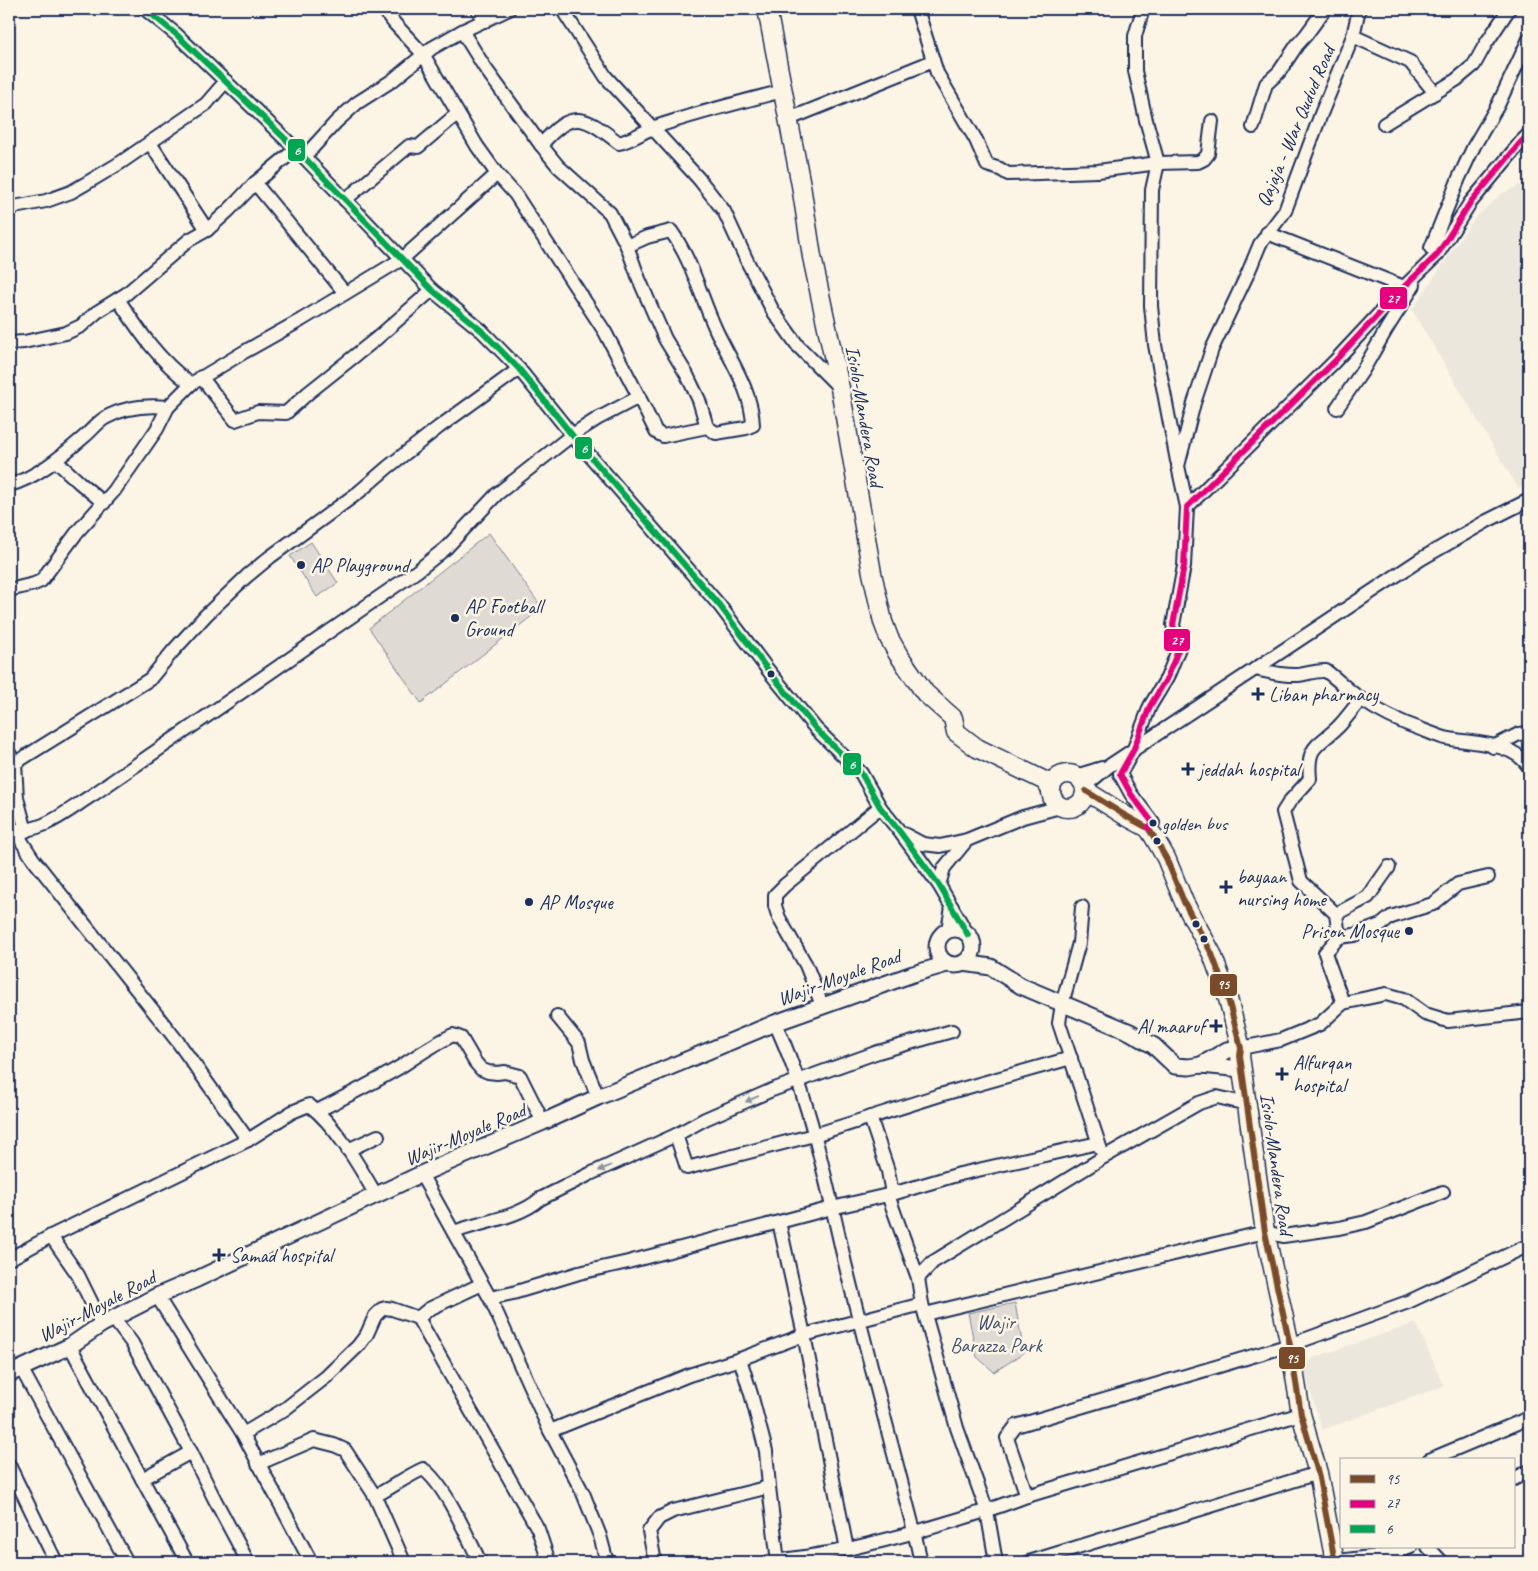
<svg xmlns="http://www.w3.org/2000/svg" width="1538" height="1571" font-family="Caveat,sans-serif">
  <rect width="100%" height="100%" fill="#fcf5e5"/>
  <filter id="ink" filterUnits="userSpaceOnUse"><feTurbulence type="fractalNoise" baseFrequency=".02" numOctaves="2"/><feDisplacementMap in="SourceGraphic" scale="10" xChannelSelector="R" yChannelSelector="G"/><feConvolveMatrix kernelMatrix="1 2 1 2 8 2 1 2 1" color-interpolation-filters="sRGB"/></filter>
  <g filter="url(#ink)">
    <g fill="#ece7dc">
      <path d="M1529,181v302l-11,5 -106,-178 61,-90 28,-26z"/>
      <path d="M1416,1323l28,63 -122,44 -19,-65 12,-8z"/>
    </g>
    <g fill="#dfdbd4" stroke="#7d8599">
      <path d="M489,533l53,75 -121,95 -52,-75z"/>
      <path d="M311,542l27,41 -21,14 -27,-41z"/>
      <path d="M1015,1303l9,50 -30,19 -17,-15 -9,-44z"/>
    </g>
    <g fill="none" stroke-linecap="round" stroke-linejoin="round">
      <g stroke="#1b2f5e" stroke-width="16">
        <g id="minor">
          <path d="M145,9l32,26 69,66 58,56 128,133 50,41 37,38 53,66 148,171 48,64 48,59 45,44 19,34 20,25 39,53 29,50"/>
          <path d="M477,9l8,12"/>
          <path d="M562,9l44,68 93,102 25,32 24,52 25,48 25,35 42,42"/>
          <path d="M917,9l20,64 39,67 11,25 13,4 8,5 90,-3 60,-8 40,-1 6,-3 4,-5 4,-33"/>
          <path d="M1143,9l-8,27v35l11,49 12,43 -6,27 -1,116 4,39 22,116"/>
          <path d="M462,31l23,37 56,77 17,21 52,47 17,33 12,33 19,44 7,16 22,36 12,25 8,27"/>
          <path d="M1353,36l57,26 25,31"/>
          <path d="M789,119l144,-58"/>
          <path d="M1384,124l72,-44 18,-15 11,-20 24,-36"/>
          <path d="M1253,127l13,-43 13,-12 18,-27 9,-10 19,-26"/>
          <path d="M150,143l57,87"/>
          <path d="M541,145c32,-37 43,-29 78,-2 13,-3 23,-11 36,-16 42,-14 85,-25 128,-36"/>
          <path d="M304,157l32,-35 21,-19 36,-23 39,-32 30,-17 47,-22"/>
          <path d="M255,183l90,110"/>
          <path d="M345,200l64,-54 9,1 39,-33"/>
          <path d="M9,208l37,-7 25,-9 14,-8 35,-21 86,-59 20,-23"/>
          <path d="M1267,233l137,54"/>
          <path d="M627,246l20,-9 24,-6c22,31 30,67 46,101 14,29 35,60 36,93l-7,3 -30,5 -9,-6 -44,9 -7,-4 -17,-35"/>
          <path d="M1437,255l-6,-7 28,-70 15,-32 24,-41 31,-66"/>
          <path d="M118,299c21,32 41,62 73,85"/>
          <path d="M9,343l15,-1 42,-9 15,-7 16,-14 29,-18 63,-54 18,-10 22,-20 26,-27 41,-34"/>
          <path d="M201,377l34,43 23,-8 28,1 22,-20 68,-54 56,-49"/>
          <path d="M1337,408l26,-38 23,-40 28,-45"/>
          <path d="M56,461l24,22 24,20"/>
          <path d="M9,485c28,-7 55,-31 76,-49 7,-6 13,-14 20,-18 19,-11 42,-13 63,-11l23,-23 53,-32 57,-32 101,-61 95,-85"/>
          <path d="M1187,507l-9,-41 16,-63 18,-54 36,-76 12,-29 25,-33 36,-97 32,-78 6,-27"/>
          <path d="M9,590l25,-6 7,-3 37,-50 36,-40 43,-62 11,-22"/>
          <path d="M1255,669c14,3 28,7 43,6 10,-1 19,-5 28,-4 12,9 23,20 36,29 20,14 38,22 61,30 8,3 15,6 22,8 27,6 68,3 84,29"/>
          <path d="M1493,747l26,-13 10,-1"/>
          <path d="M9,753l6,10 2,35 9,33"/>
          <path d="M15,763l135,-84 23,-28 33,-36 41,-39 23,-19 89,-65 29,-25 51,-40 80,-58"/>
          <path d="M1076,776l26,-8"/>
          <path d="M1085,786l24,-20 312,-207 66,-38 42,-21"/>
          <path d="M1148,828l5,-5 -22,-29 -11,-20 13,-23 17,-45 17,-28 12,-30 -6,-23 11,-59 3,-59 147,-145 70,-75 33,-32 33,-52 51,-61 8,-8"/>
          <path d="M9,829c31,7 59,-19 85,-35l323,-223 29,-23 51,-54 75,-59 25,-16 42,-22 -34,-65 -90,-138 -18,-20 -20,-28 -54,-92 -28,-30 -12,-15"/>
          <path d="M17,831l5,11 11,17 145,183 70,98"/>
          <path d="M902,833l21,11 17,2 27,-6 56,-23 37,-10"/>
          <path d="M939,885l5,-17 23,-28"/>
          <path d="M1082,907l-3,36 -17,61 -3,19 42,127"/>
          <path d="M1336,914l32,-17 21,-30"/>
          <path d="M948,930l4,-23"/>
          <path d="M1339,937l15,-2 27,-10 10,-8 42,-13 25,-20 30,-7"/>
          <path d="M1343,1003l-18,-50 14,-16 -3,-23 -35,-33 -18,-69 7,-11 20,-22c-3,-34 6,-31 28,-52 8,-8 15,-18 23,-28"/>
          <path d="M822,1005l-16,-40 -27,-47 -4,-12v-11l10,-10 95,-78"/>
          <path d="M557,1016l22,27 4,17 15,37"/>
          <path d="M775,1023c35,75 51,159 70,240 22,90 46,179 69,268l7,31"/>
          <path d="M1241,1048l40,-8 39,-16 23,-21 43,-9 18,5 21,15 23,7 81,-9"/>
          <path d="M317,1111c28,-14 56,-28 83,-44 18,-12 34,-23 53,-32l8,3 14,24 6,7 7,3 9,1 8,-1 15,4 23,46"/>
          <path d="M870,1117l18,54 4,23"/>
          <path d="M676,1135l11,33 127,-33 126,-40 131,-37"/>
          <path d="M348,1150l30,-14"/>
          <path d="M421,1174l69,124 60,133 33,62 17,43 7,26"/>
          <path d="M888,1195l30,83"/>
          <path d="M779,1222l25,113 43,214"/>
          <path d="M454,1232c26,-10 65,-14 86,-33l50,-25 86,-39 29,-16 67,-29 106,-38 74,-21"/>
          <path d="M51,1236l27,39 24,49"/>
          <path d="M9,1259l42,-23 197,-96 44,-28 17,-7c27,20 50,61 67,90"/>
          <path d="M157,1296l86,138 68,128"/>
          <path d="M490,1298l23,-5 66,-20 49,-11 204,-54 60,-14 68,-20 138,-31"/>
          <path d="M925,1314l340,-82 18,4 56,-8 27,-6 77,-30"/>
          <path d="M113,1318l19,25 59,109 24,48 33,62"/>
          <path d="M418,1318l120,211 11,33"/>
          <path d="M70,1346l117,216"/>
          <path d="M740,1359l11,35 15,57 3,36 9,75"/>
          <path d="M21,1368l106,194"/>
          <path d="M550,1431l139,-56 51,-16 64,-24 118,-31"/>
          <path d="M243,1434l42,-25 41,-32 32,-31 9,-12 8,-18 7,-7 4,-1 6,1 26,9 11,-9 53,-25"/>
          <path d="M1429,1460l100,-42"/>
          <path d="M258,1464l56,-24 20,5 11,5 30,46 29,66"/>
          <path d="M9,1465l47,97"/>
          <path d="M142,1479l49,-27"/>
          <path d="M1514,1479l15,-8"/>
          <path d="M375,1496c16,-8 32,-20 48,-27 22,15 45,69 57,93"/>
          <path d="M1027,1496l-20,-58 9,-12 274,-81 118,-43 121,-57"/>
          <path d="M1428,1547l14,15"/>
          <path d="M655,1562l-6,-31 10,-13 14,-7 96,-24"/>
          <path d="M769,1562c26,-4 53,-7 79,-13 61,-14 121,-31 179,-53l274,-82"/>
          <path d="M996,1562l-9,-51 -30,-83 -35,-124 -4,-26 15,-16 171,-105 95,-54 18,-6 30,7"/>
          <path d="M1029,1562l289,-89"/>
          <path d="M1331,1562l62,-8 18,-7"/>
        </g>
      </g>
      <g stroke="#1b2f5e" stroke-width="19">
        <g id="major">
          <circle cx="955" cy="947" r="18"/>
          <path d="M964,963l27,4 30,19 109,46 24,14 21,20 14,1 12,-2 41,4"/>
          <path d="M1201,1065l26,-15 14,-2"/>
          <path d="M9,1374l61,-28 32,-22 55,-28 40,-17 224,-105 122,-52 55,-25 177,-74 138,-49 34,-10"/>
        </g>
      </g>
      <g stroke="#1b2f5e" stroke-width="21">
        <g id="highway">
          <path d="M767,9l34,176 11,72 28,131 32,185 11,49 6,16 9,16 27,39 28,25 3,14 21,16 68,33 6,9"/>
          <circle cx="1068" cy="791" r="17"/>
          <path d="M1086,791l40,25 22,12 6,9 12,21 18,44 28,52 15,41 14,53 -1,8 25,176 25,113 11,69 17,59 17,89"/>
        </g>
      </g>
      <use href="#minor" stroke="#fcf5e5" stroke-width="12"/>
      <use href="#major" stroke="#fcf5e5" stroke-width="15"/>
      <use href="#highway" stroke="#fcf5e5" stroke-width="18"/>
      <g stroke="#fcf5e5" stroke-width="10">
        <path id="bus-1" d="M1086,791l40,25 22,12 6,9 12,21 18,44 28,52 15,41 14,53 -1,8 25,176 25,113 11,69 17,59 17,89"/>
      </g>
      <g stroke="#fcf5e5" stroke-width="10">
        <path id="bus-2" d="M1148,828l5,-5 -22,-29 -11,-20 13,-23 17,-45 17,-28 12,-30 -6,-23 11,-59 3,-59 147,-145 70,-75 33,-32 33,-52 51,-61 8,-8"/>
      </g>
      <g stroke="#fcf5e5" stroke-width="10">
        <path id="bus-3" d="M145,9l32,26 69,66 58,56 128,133 50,41 37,38 53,66 148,171 48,64 48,59 45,44 19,34 20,25 39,53 29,50"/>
      </g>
      <use href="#bus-1" stroke="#7a4b2a" stroke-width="6"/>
      <use href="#bus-2" stroke="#e5007d" stroke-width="6"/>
      <use href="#bus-3" stroke="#00a651" stroke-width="6"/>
    </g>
    <defs><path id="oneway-solid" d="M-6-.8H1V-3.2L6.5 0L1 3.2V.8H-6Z" transform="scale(1.25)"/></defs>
    <g fill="#8c92a2">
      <use href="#oneway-solid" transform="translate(752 1099) rotate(156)"/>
      <use href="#oneway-solid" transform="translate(605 1168) rotate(157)"/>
    </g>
  </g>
  <g fill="#1b2f5e" stroke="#fcf5e5" stroke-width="2">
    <circle cx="301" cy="565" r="5"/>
    <circle cx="455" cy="618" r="5"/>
    <circle cx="771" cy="674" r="4.5"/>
    <path d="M1255.5 686.5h5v5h5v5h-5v5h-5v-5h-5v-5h5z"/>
    <path d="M1185.5 761.5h5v5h5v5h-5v5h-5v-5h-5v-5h5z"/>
    <circle cx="1153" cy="823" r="4.5"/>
    <circle cx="1157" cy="841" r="4.5"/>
    <path d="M1223.5 879.5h5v5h5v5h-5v5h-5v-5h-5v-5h5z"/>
    <circle cx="529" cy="902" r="5"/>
    <circle cx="1196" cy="924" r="4.5"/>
    <circle cx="1409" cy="931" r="5"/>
    <circle cx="1204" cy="939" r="4.5"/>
    <path d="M1213.5 1018.5h5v5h5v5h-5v5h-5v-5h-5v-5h5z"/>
    <path d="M1279.5 1066.5h5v5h5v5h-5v5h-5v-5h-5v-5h5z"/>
    <path d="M216.5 1247.5h5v5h5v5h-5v5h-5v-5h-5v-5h5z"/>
  </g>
  <g text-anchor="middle" stroke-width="5" stroke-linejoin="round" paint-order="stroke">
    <g font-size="19" fill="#1b2f5e" stroke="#fcf5e5" text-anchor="start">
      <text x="1162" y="830">golden bus</text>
    </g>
    <g font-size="20" fill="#1b2f5e" stroke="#fcf5e5">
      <text transform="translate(1295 126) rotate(-67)" y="7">Qajaja - War Qudud Road</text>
      <text transform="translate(865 416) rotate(80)" y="7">Isiolo-Mandera Road</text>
      <text transform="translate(839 977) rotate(-20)" y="7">Wajir-Moyale Road</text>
      <text transform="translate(465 1134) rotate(-23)" y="7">Wajir-Moyale Road</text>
      <text transform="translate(1277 1164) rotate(82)" y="7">Isiolo-Mandera Road</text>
      <text transform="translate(97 1306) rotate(-28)" y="7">Wajir-Moyale Road</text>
    </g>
    <g font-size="20" fill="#1b2f5e" stroke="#fcf5e5" text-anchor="start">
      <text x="311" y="572">AP Playground</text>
      <text x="465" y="613">AP Football<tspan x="465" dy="23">Ground</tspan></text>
      <text x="1269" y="701">Liban pharmacy</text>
      <text x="1199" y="776">jeddah hospital</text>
      <text x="1237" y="883">bayaan<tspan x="1237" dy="23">nursing home</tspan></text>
      <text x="539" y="909">AP Mosque</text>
      <text x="1399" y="938" text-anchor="end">Prison Mosque</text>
      <text x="1205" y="1033" text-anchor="end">Al maaruf</text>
      <text x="1293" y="1069">Alfurqan<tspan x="1293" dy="23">hospital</tspan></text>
      <text x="230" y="1262">Samad hospital</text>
    </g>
    <g font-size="20" fill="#425176" stroke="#fcf5e5">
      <text x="996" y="1329">Wajir<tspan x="996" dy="23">Barazza Park</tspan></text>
    </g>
  </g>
  <g stroke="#fcf5e5" stroke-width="2">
    <rect x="287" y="138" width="19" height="24" rx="5" fill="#00a651"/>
    <rect x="1379" y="286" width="29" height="24" rx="5" fill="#e5007d"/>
    <rect x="574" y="436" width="19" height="24" rx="5" fill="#00a651"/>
    <rect x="1163" y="628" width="28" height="24" rx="5" fill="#e5007d"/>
    <rect x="842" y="752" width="20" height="24" rx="5" fill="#00a651"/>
    <rect x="1209" y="973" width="29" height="24" rx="5" fill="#7a4b2a"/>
    <rect x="1278" y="1346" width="28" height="24" rx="5" fill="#7a4b2a"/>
  </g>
  <g font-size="14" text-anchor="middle" font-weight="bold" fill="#fff">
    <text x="297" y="155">6</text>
    <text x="1393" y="303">27</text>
    <text x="584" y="453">6</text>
    <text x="1177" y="645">27</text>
    <text x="852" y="769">6</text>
    <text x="1223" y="989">95</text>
    <text x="1292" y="1363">95</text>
  </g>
  <rect width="1538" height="1571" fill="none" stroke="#fcf5e5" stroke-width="30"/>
  <rect x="15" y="15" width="1508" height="1541" fill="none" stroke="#1b2f5e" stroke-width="2" filter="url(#ink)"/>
  <rect x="1340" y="1458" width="175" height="90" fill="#fcf5e5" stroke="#a2a6af"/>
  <rect x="1350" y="1475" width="25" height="8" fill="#7a4b2a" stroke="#a2a6af"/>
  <text x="1386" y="1484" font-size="15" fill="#1b2f5e">95</text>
  <rect x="1350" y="1500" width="25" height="8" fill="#e5007d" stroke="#a2a6af"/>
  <text x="1386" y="1508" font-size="15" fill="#1b2f5e">27</text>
  <rect x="1350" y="1525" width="25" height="8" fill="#00a651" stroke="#a2a6af"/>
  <text x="1386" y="1534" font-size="15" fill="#1b2f5e">6</text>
</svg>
